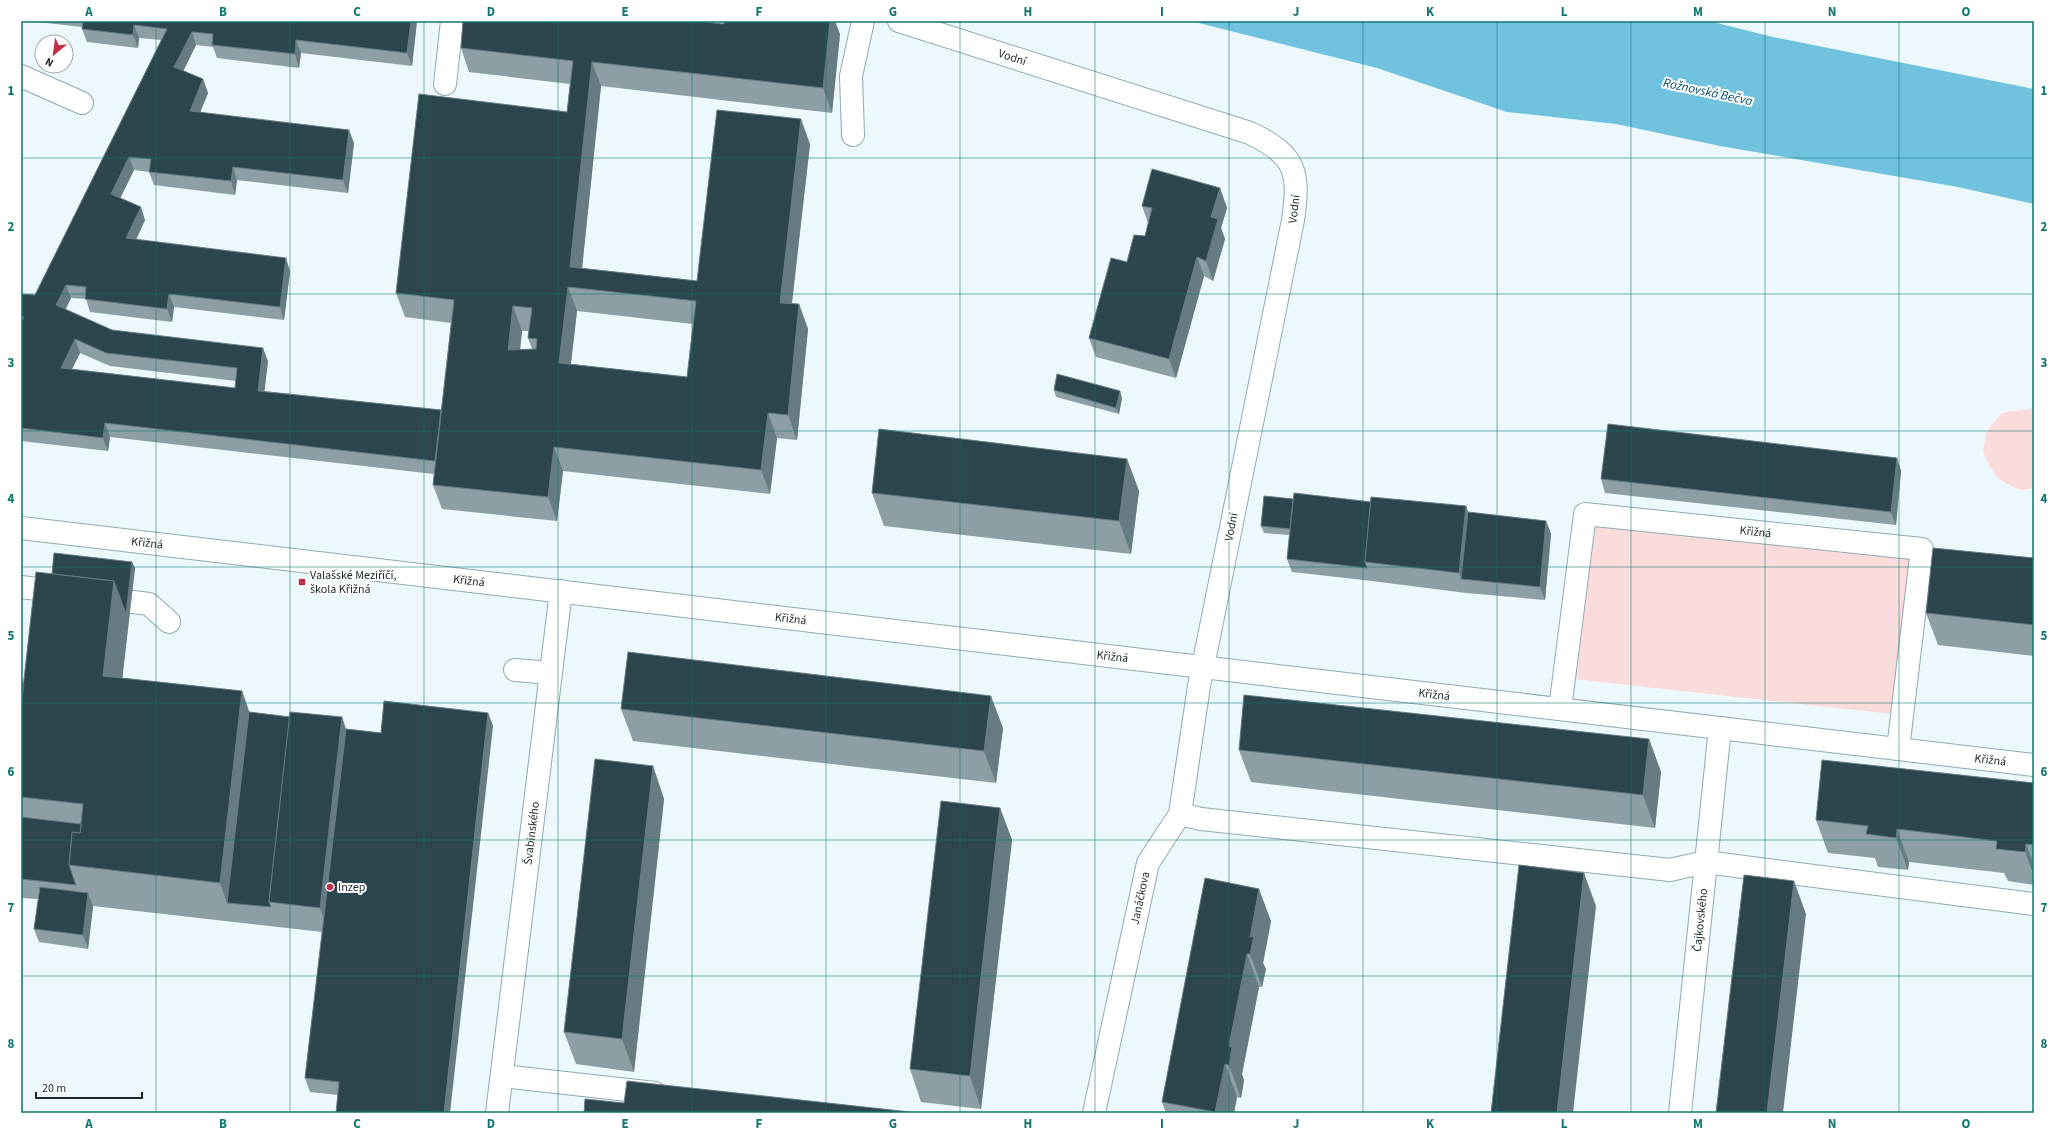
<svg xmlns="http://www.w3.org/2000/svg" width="2055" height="1134" font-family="'Source Sans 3',sans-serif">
  <rect width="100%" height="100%" fill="#edf8fc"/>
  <g fill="#fbdcdc">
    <path d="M2034,408v80l-13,2 -10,-4 -13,-8 -10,-14 -5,-13 3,-17 7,-11 9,-10z"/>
    <path d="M1593,523l317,34 -17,157 -321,-35z"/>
  </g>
  <path fill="#70c2df" d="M1191,21h518l64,16 261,52v115l-76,-17 -238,-41 -104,-22 -109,-12 -130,-44z"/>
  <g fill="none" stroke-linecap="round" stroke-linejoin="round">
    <g stroke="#8faab4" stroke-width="24">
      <g id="minor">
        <path id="s1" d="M899,21l351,112c46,22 50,39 43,87l-94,466 -19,128 -32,49 -54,250"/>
        <path d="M21,76l61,27"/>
        <path d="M445,84l7,-63"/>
        <path d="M853,135l-2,-59 12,-55"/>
        <path id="s2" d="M21,528l2013,237"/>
        <path d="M21,587l42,5"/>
        <path d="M101,598l48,6 20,18"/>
        <path d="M515,670l36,3"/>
        <path id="s3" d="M1560,709l25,-195 337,35 -24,200"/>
        <path d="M1180,814l21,5 469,51 35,-8 329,42"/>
        <path d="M502,1076l153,17"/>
        <path id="s4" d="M497,1113l64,-522"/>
        <path id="s5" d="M1680,1113l40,-385"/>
      </g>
    </g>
    <use href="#minor" stroke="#fff" stroke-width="22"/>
  </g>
  <g fill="#8d9ea4" fill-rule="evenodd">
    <path d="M29,21h388l-5,45 -111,-13 -2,15 -82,-10 -4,-11 -17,-2 -13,26 20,8 5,14 -8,19 154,31 -6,50 -111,-13 -2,15 -81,-10 -5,-13 -15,-2 -14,28 25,22 -9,19 154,32 -6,49 -110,-13 -2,15 -82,-10 -4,-13 -15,-1 -6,12 47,20 156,31 -4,30 177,19 10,-87 -46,-6 -9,-24 171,-181 3,-28 -101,-12 -8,-24 263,-24 116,10 -8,79 -231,-27 -19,182 115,13 113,-137 -18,160h7l9,25 -11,111 -20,-2 -7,56 -207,-23 -6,50 -115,-12 -9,-24 1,-11 -324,-37 -2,14 -87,-10v-147l14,1 126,-255 -22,-2 -1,10 -51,-6 -5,-13v-2zM577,311l116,13 -6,53 -116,-13zM522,331h6v7l4,11 -12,1zM80,353l30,13 126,15 -1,7 -163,-19z"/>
    <path d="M1220,188l7,20 -6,20 4,11 -12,42 -9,-5 -28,102 -80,-21 -7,-19 38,-76 18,-26 3,-13 -6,-17z"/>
    <path d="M1054,390l68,8 -3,16 -63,-17z"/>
    <path d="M1897,458l4,13 -5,54 -291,-32 -4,-14z"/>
    <path d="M1127,459l12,32 -8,63 -247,-28 -12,-33z"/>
    <path d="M1293,499l173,7 2,6 78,9 5,13 -6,66 -79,-7 -94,-12 -80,-9 -5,-13 2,-24 -25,-2 -3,-7z"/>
    <path d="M2034,558v98l-96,-11 -12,-32z"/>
    <path d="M132,562l3,6 -13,110 120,13 7,21 41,5h52l4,12 35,4 107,-20 5,13 -155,369 -28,-3 -5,-14 17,-146 -88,-10 -141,-16 -5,43 -49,-7 -5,-13 4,-30 -17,-1v-215l3,1z"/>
    <path d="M621,709l382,19 -7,55 -363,-42z"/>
    <path d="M1649,739l12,33 -6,56 -404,-46 -12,-32z"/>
    <path d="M653,766l11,33 -30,273 -58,-8 -12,-32z"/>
    <path d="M2034,783v102l-26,-4 -4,-8 -95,-11 -1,8 -30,-3 -3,-9 -47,-5 -12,-33z"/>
    <path d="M1000,808l12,32 -31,269 -60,-7 -11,-33z"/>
    <path d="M1205,878l66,43 -8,42 3,6 -4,18h-3l-17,87 2,6 -3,18 -4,-1 -3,16h-68l-4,-11z"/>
  </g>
  <g fill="#677b82">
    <path d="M411,21h6l-5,45 -5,-13z"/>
    <path d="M830,21h5l5,13 -8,79 -9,-25z"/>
    <path d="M134,25l5,13 -1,10 -5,-13z"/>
    <path d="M192,32l4,13 -17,35 -5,-13z"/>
    <path d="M296,40l5,13 -2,15 -4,-14z"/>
    <path d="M592,62l9,24 -21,202 -10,-21z"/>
    <path d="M203,79l5,14 -13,32 -5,-14z"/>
    <path d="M801,119l9,25 -21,183 -9,-24z"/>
    <path d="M349,130l5,13 -6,50 -5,-13z"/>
    <path d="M129,157l5,13 -18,37 -5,-13z"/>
    <path d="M233,167l4,13 -2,15 -4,-14z"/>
    <path d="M1220,188l7,20 -6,20 4,11 -12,42 -7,-20 5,-44z"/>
    <path d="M141,207l4,13 -14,31 -5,-13z"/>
    <path d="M1197,257l7,19 -28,102 -7,-19z"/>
    <path d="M286,258l4,13 -6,49 -4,-13z"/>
    <path d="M66,285l5,13 -10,21 -5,-14z"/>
    <path d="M568,287l9,24 -9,76 -9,-24z"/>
    <path d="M169,294l5,13 -2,15 -5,-13z"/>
    <path d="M799,304l9,25 -11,111 -9,-25z"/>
    <path d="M513,306l9,25 -5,44 -9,-25z"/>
    <path d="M75,339l5,14 -14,28 -5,-13z"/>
    <path d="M263,348l5,13 -5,43 -5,-13z"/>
    <path d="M1120,391l2,7 -3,16 -3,-6z"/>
    <path d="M768,413l9,25 -7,56 -9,-24z"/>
    <path d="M105,423l5,14 -2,14 -5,-13z"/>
    <path d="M554,447l9,24 -6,50 -9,-24z"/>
    <path d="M1897,458l4,13 -5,54 -5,-13z"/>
    <path d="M1127,459l12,32 -8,63 -12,-33z"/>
    <path d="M1466,506l7,20 -12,53 -2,-6z"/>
    <path d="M1546,521l5,13 -6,66 -5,-13z"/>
    <path d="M132,562l3,6 -17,148 -15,-40 11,-95z"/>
    <path d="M242,691l14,40 -29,172 -7,-20z"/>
    <path d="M991,696l12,32 -7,55 -12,-32z"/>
    <path d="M488,713l5,13 -43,387h-6z"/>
    <path d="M342,717l8,25 -21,191 -9,-25z"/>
    <path d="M1649,739l12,33 -6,56 -12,-33z"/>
    <path d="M653,766l11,33 -30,273 -12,-33z"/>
    <path d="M1000,808l12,32 -31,269 -11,-33z"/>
    <path d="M1897,829l12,33 -1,8 -12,-32z"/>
    <path d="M2026,844l8,21v11l-9,-24z"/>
    <path d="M1584,873l12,33 -23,207h-16z"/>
    <path d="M1794,881l12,33 -23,199h-16z"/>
    <path d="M1259,889l12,32 -8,42 3,6 -4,18 -12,-33v-17z"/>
    <path d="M88,893l5,13 -5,43 -5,-14z"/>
    <path d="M1247,954l12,33 -17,87 2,6 -3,18 -12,-33v-19z"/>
    <path d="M1225,1064l12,33 -3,16h-18l-1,-1z"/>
  </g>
  <g fill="#2d454d" stroke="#677b82" fill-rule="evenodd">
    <path d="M83,21h328l-4,32 -111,-13 -1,14 -83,-9 1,-11 -21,-2 -18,35 29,12 -13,32 159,19 -6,50 -110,-13 -2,14 -82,-9 2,-13 -22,-2 -18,37 30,13 -15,31 160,20 -6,49 -111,-13 -2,15 -82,-10 1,-12 -20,-2 -10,20 56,25 151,18 -5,43 183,19 -6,51 -330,-38 -2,15 -82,-10v-105l3,-6h-3v-23l14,1 132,-266 -33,-4 -1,10 -51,-6zM75,339l31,14 131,15 -2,20 -174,-20z"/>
    <path d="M463,21h232l29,3v-3h106l-7,67 -231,-26 -22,205 127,14 20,-171 84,9 -21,184 19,1 -11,111 -20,-2 -7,57 -207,-23 -6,50 -115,-12 21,-185 -58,-7 23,-199 148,18 6,-51 -112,-13zM568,287l128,14 -9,76 -128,-14zM513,306l19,2 -4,30 9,1 -1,10 -28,1z"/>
    <path d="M1152,169l68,19 -9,29 7,2 -12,42 -9,-4 -28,102 -80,-21 22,-80 16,4 7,-27 11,1 7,-28 -10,-2z"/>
    <path d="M1057,374l63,17 -4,17 -62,-18z"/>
    <path d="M1608,424l289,34 -6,54 -290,-33z"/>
    <path d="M879,429l248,30 -8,62 -247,-28z"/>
    <path d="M1294,493l77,9 -6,60 2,6 -80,-9z"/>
    <path d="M1264,496l29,3 -3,30 -29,-3z"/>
    <path d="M1371,497l95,9 -7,67 -94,-11z"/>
    <path d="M1468,512l78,9 -6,66 -79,-8z"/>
    <path d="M1933,548l101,10v67l-108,-12z"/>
    <path d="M54,553l78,9 -6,52 -12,-33 -62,-7z"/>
    <path d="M36,572l78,9 -11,95 139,15 -22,192 -151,-18 3,-33 8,1 3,-29 -62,-7v-91z"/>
    <path d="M628,652l363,44 -7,55 -363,-42z"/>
    <path d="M21,683l3,1 -3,22z"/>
    <path d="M1244,695l405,44 -6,56 -404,-45z"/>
    <path d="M384,701l104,12 -44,400h-108l3,-31 -34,-4 41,-349 35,4z"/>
    <path d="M249,712l41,5 -21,185 2,5 -44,-4z"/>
    <path d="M290,712l52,5 -22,191 -51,-6z"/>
    <path d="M595,759l58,7 -31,273 -58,-7z"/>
    <path d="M1822,760l212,23v62l-8,-1 -1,8 -29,-3 1,-8 -100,-12 -1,9 -30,-4 2,-8 -52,-6z"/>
    <path d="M941,801l59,7 -30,268 -60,-7z"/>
    <path d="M21,817l60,7 -1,9 -8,-1 -3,33 7,20 -55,-6z"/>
    <path d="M1519,865l65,8 -27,240h-66z"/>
    <path d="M1744,875l50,6 -27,232h-51z"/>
    <path d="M1205,878l54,11 -9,48 4,-1 -4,18h-3l-18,92 3,2 -3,17 -4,-1 -10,48 -53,-10z"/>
    <path d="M40,887l48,6 -5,42 -49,-6z"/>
    <path d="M627,1081l283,31v1h-326l1,-14 39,4z"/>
  </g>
  <path fill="none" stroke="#0f766e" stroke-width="1" stroke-opacity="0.55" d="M156,21v1092M290,21v1092M424,21v1092M558,21v1092M692,21v1092M826,21v1092M960,21v1092M1095,21v1092M1229,21v1092M1363,21v1092M1497,21v1092M1631,21v1092M1765,21v1092M1899,21v1092M21,158h2013M21,294h2013M21,431h2013M21,567h2013M21,703h2013M21,840h2013M21,976h2013"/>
  <g fill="#bf2f45" stroke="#fff" stroke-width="1.5">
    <rect x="298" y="578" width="8" height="8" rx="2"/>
    <circle cx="330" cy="887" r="4"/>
  </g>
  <g text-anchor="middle" stroke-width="4" stroke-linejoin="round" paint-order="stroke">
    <g font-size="12" fill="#1b262a" stroke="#fff">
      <text dy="4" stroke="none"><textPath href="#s1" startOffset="119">Vodní</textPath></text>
      <text transform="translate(1294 209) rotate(-83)" y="4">Vodní</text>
      <text transform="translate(1231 527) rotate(-79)" y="4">Vodní</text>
      <text dy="4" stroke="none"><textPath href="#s3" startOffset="368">Křižná</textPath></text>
      <text dy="4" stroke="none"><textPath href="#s2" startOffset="127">Křižná</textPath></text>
      <text dy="4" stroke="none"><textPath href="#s2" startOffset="451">Křižná</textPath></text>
      <text dy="4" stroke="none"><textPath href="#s2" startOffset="775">Křižná</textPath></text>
      <text dy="4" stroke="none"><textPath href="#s2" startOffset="1099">Křižná</textPath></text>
      <text dy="4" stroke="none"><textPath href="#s2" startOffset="1423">Křižná</textPath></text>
      <text dy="4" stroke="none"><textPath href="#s2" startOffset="1983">Křižná</textPath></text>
      <text dy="4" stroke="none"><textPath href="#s4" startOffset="282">Švabinského</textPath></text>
      <text transform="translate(1140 898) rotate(-78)" y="4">Janáčkova</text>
      <text dy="4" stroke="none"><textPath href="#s5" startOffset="194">Čajkovského</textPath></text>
    </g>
    <g font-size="12" fill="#1b262a" stroke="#fff" text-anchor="start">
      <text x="310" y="579">Valašské Meziříčí,<tspan x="310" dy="14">škola Křižná</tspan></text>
      <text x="338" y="891">Inzep</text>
    </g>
    <g font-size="13" font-style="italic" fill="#064f64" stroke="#fff">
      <text transform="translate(1708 91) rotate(12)" y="5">Rožnovská Bečva</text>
    </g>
  </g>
  <rect width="2055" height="1134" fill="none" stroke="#ffffff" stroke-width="44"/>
  <g transform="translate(54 54) rotate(209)"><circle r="19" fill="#ffffff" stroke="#a4a8aa"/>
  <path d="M0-3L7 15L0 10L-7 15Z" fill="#bf2f45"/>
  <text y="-6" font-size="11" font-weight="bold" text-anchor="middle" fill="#1b262a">N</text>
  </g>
  <path d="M36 1092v6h106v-6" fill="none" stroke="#1b262a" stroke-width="2"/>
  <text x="42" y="1092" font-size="12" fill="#1b262a" stroke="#ffffff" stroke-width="3" paint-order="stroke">20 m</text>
  <rect x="22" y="22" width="2011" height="1090" fill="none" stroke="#0f766e" stroke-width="1.5"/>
  <g font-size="13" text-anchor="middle" font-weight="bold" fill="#0f766e">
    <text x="89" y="16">A</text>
    <text x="223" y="16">B</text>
    <text x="357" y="16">C</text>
    <text x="491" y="16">D</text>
    <text x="625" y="16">E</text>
    <text x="759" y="16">F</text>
    <text x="893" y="16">G</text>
    <text x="1028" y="16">H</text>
    <text x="1162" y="16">I</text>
    <text x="1296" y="16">J</text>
    <text x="1430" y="16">K</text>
    <text x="1564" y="16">L</text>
    <text x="1698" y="16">M</text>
    <text x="1832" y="16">N</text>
    <text x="1966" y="16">O</text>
    <text x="11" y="95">1</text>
    <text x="2044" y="95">1</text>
    <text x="11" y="231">2</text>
    <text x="2044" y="231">2</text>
    <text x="11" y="367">3</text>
    <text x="2044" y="367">3</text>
    <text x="11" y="503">4</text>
    <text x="2044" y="503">4</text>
    <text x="11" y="640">5</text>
    <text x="2044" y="640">5</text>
    <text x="11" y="776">6</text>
    <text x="2044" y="776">6</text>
    <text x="11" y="912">7</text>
    <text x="2044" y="912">7</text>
    <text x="11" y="1048">8</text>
    <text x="2044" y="1048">8</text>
    <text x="89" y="1128">A</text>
    <text x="223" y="1128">B</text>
    <text x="357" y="1128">C</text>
    <text x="491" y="1128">D</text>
    <text x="625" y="1128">E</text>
    <text x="759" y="1128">F</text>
    <text x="893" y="1128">G</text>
    <text x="1028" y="1128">H</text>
    <text x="1162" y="1128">I</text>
    <text x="1296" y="1128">J</text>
    <text x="1430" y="1128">K</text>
    <text x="1564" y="1128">L</text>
    <text x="1698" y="1128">M</text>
    <text x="1832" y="1128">N</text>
    <text x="1966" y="1128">O</text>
  </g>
</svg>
